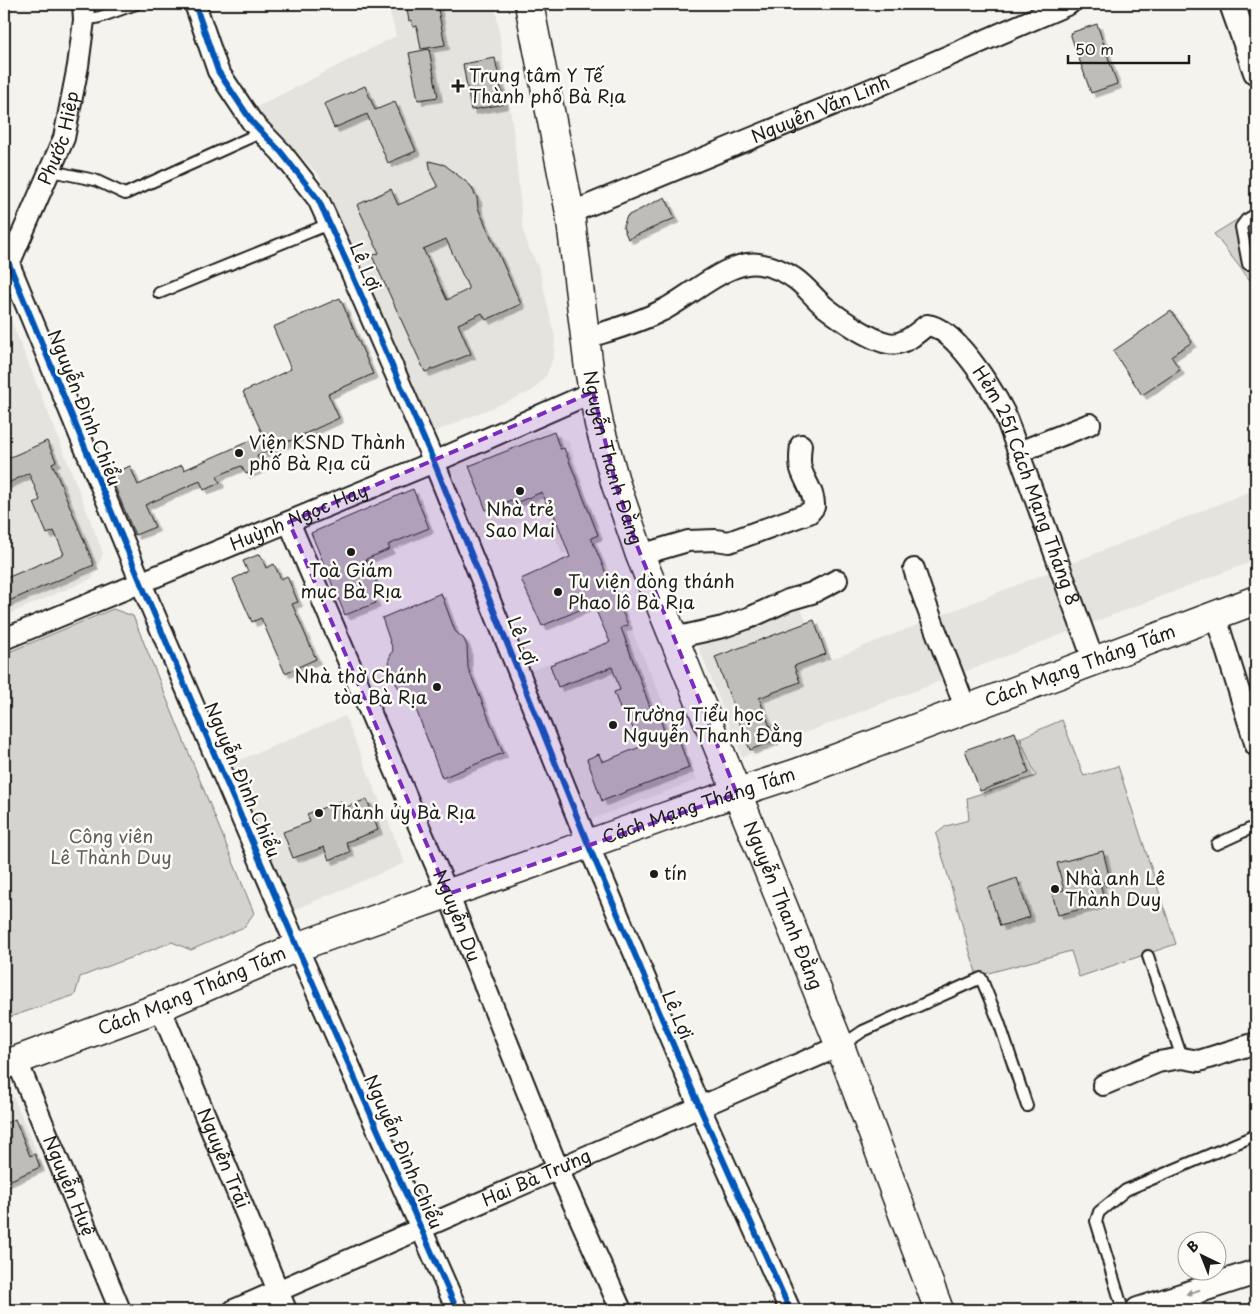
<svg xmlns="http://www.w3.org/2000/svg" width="1260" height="1314" font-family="'Playpen Sans',sans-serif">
  <defs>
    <filter id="shadow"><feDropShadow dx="4.5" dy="4.5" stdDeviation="0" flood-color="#0004"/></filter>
  </defs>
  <rect width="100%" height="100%" fill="#f4f3ee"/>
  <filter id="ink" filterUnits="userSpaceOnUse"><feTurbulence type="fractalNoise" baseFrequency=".02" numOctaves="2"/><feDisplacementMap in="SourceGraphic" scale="10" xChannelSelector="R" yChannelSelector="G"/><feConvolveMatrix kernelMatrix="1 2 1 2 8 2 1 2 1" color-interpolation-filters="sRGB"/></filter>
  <g filter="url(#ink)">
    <g fill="#e4e3de">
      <path d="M388,4h107l19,132 9,94 6,19 10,19 16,70 -1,18 -8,20 -14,15 -98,41 -115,-257 -35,-36 -33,-29 145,-74z"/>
      <path d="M4,303l52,129 47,121 -10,25 -89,38z"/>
      <path d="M547,428l22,14 32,98 -39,14 -16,-41 -69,26 -30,-70z"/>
      <path d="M1256,489v71l-514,197 -44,-111 103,-37 24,53z"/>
      <path d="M632,631l65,149 -105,39 -62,-148z"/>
      <path d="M345,716l60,147 -112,47 -60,-147z"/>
      <path d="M12,1094l32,75 -40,16v-88z"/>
    </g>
    <g fill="#d4d3cf" stroke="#787876">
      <path d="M1256,208v80l-42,-54z"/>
      <path d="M113,609l20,7 121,297 -10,14 -53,23 -19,-8 -92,35 -5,18 -71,24v-365z"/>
      <path d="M1062,720l22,56 34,-10 58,178 -97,33 -8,-26 -94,25 -41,-142 10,-8 23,-6 -2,-22 69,-22 -16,-38z"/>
    </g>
    <g fill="#bebdba" stroke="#1c1c1c" fill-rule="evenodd" filter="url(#shadow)">
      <path d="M406,4h31l8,41 -24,4 -4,-23 -4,1 -1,-7 -3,1z"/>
      <path d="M1097,24l20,60 -26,9 -21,-60z"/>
      <path d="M429,49l9,48 -20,3 -9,-47z"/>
      <path d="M495,58l9,46 -33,6 -8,-46z"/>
      <path d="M365,86l10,24 20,-8 21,49 -28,12 -21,-49 -33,14 -10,-24z"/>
      <path d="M429,161l16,4 25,20 7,13 1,10 43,96 -35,16 -4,-7 -24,11 13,30 -46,18 -53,-116 7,-3 -22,-48 34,-16 7,16 40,-18 -7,-13zM446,239l23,50 -22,11 -24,-51z"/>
      <path d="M665,197l10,21 -47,21 -5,-12 4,-11z"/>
      <path d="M340,298l33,76 -45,20 11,24 -82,38 5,11 -16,7 -5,-8 -24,10 3,7 -16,7 -4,-9 -55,24 10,22 -20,8 -25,-60 20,-9 8,19 44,-20 2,5 79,-35 -20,-43 48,-23 -18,-42z"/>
      <path d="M1171,311l21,31 -21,14 9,14 -38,25 -29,-44z"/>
      <path d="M554,432l6,17 4,-1 34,87 -7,3 37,87 -7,3 33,90 5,-2 8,23 10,-4 12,33 -87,33 -15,-42 12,-5 3,8 38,-15 -13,-34 -5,1 -8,-22 6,-2 -8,-23 -54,20 -8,-22 60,-23 -17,-38 -51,22 -21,-47 49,-22 -18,-48 -3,1 -7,-18 -29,12 -2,-4 -25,10 -17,-44z"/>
      <path d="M47,441l9,20 -4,2 42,102 -90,38v-24l60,-25 -10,-23 -7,3 -13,-31 6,-3 -11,-27 -25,12v-25z"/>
      <path d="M413,489l16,39 -41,17 2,4 -24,10 14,32 -8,3 4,9 -31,12 -34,-82z"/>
      <path d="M260,554l6,14 8,-4 7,15 6,-3 11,26 -6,2 24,55 -31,14 -24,-55 -9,4 -19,-43 15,-7 -5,-11z"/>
      <path d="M441,593l14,38 9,8 3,7 1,22 35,85 -61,25 -31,-82 -10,-5 -11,-16 -1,-16 4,-9 -11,-32z"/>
      <path d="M814,620l12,34 -32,12 6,16 -41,16 16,42 -25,10 -35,-93z"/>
      <path d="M1015,732l14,41 -49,18 -15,-41z"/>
      <path d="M367,799l11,31 -32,12 4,10 -21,8 -5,-13 -31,11 -10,-26 27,-10 -3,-8 34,-13 3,7z"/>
      <path d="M1103,851l7,29 -10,3 5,20 -47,12 -6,-22 12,-3 -7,-27z"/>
      <path d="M1017,878l13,39 -30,9 -12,-38z"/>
      <path d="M15,1119l15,37 5,-2 5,13 -36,16v-59z"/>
    </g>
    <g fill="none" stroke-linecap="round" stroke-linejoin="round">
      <g stroke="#1c1c1c" stroke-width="14">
        <g id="service">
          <path d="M84,20l16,-3 36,-13"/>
          <path d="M51,171l44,9 30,14 137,-62"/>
          <path d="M1248,264l-7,-37 5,-7 10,-6"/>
          <path d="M159,293l170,-69"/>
          <path d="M1217,844l39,-18"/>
          <path d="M1148,956l34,102"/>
          <path d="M841,1046l22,-15 118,-53 18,44 28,84"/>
          <path d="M1123,1310l-27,-89 3,-9 27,-22 130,-55"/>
        </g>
      </g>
      <g stroke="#1c1c1c" stroke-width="24">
        <g id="minor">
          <path d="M195,4l23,67 34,51 29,30 37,47 31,68 85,195 154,382 112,264 90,202"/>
          <path id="s1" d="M570,213l311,-128 188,-81"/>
          <path d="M4,263l5,1 132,319 156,364 160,363"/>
          <path id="s2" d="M9,264l55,-126 14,-72 6,-46 -1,-16"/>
          <path id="s3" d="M586,338c25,-8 52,-15 75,-27 26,-12 69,-53 98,-47 12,2 25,7 35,14 12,8 20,20 31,29 14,11 55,41 73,36 11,-2 20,-11 29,-18 27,2 65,64 77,87l90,250"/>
          <path d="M1019,452l71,-28"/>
          <path id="s4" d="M289,522l159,372 110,275 63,141"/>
          <path d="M640,555l48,-14 28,-1 13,2 80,-29 5,-6c1,-14 -9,-25 -13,-38 -2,-8 -1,-16 0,-24"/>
          <path d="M914,569c15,48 35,94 52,141"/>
          <path d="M1216,617l40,129"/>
          <path d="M674,638l49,-11 28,-10 37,-17 24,-7 25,-13"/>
          <path id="s5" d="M4,639l430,-177 159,-70"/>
          <path id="s6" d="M160,1007l126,303"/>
          <path id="s7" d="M17,1061l103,249"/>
          <path d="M1103,1085l55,-23 24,-4 17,3 57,-18"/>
          <path id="s8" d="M234,1310l606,-264"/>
        </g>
      </g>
      <g stroke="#1c1c1c" stroke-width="28">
        <g id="tertiary">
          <path d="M1232,4l24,68"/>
          <path d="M1138,1310l118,-38"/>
        </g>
      </g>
      <g stroke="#1c1c1c" stroke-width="31">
        <g id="secondary">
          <path id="s9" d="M529,4l41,209 19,156 10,55 17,61 24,70 200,491 99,264"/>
        </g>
      </g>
      <g stroke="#1c1c1c" stroke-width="31">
        <g id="primary">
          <path id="s10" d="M4,1065l156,-58 137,-60 390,-138 110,-36 459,-173"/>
        </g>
      </g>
      <use href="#service" stroke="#fdfcf7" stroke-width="10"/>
      <use href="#minor" stroke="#fdfcf7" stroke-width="20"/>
      <use href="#tertiary" stroke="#fdfcf7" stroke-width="24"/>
      <use href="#secondary" stroke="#fdfcf7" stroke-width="28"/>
      <use href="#primary" stroke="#fdfcf7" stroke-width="28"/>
      <g stroke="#fdfcf7" stroke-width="9">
        <g id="cycleway">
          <path d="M195,4l23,67 34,51 29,30 37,47 31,68 85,195 154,382 112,264 90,202"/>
          <path d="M4,263l5,1 132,319 156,364 160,363"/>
        </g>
      </g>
      <use href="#cycleway" stroke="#0057b8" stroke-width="6"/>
    </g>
    <defs><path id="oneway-solid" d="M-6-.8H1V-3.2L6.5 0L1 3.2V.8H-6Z" transform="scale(1.25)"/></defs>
    <use fill="#989794" href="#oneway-solid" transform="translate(1193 1292) rotate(162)"/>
  </g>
  <path fill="#7b2cbf" fill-opacity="0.2" stroke="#7b2cbf" stroke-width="4" stroke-dasharray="10 6" stroke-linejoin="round" d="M593,392l23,93 20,58 101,251 -289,100 -159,-372z"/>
  <g fill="#1c1c1c" stroke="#fdfcf7" stroke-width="2">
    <path d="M455.5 78.5h5v5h5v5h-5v5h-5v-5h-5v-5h5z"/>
    <circle cx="239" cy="453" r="5"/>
    <circle cx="520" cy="491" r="5"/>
    <circle cx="351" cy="552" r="5"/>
    <circle cx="558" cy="592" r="5"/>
    <circle cx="437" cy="687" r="5"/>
    <circle cx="613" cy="725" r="5"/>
    <circle cx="319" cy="813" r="5"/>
    <circle cx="654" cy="874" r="5"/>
    <circle cx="1055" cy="889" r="5"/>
  </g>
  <g text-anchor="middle" stroke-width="5" stroke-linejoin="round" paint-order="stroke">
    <g font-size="18" fill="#1c1c1c" stroke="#fdfcf7" text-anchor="start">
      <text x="469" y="82">Trung tâm Y Tế<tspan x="469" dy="21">Thành phố Bà Rịa</tspan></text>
      <text x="249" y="449">Viện KSND Thành<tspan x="249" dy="21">phố Bà Rịa cũ</tspan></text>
      <text x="520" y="516" text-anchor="middle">Nhà trẻ<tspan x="520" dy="21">Sao Mai</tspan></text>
      <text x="351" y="577" text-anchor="middle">Toà Giám<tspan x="351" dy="21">mục Bà Rịa</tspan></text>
      <text x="568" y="588">Tu viện dòng thánh<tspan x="568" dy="21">Phao lô Bà Rịa</tspan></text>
      <text x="427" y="683" text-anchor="end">Nhà thờ Chánh<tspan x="427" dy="21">tòa Bà Rịa</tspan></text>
      <text x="623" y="721">Trường Tiểu học<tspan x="623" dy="21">Nguyễn Thanh Đằng</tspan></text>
      <text x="329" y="819">Thành ủy Bà Rịa</text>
      <text x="664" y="880">tín</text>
      <text x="1065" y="885">Nhà anh Lê<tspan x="1065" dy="21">Thành Duy</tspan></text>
    </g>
    <g font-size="18" fill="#1c1c1c" stroke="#fdfcf7">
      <text dy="6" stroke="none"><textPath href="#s1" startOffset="271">Nguyễn Văn Linh</textPath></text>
      <text dy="6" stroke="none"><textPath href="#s2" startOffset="136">Phước Hiệp</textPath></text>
      <text transform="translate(365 267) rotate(66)" y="6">Lê Lợi</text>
      <text transform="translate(84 408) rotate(68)" y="6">Nguyễn Đình Chiểu</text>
      <text dy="6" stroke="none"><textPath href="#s9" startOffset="462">Nguyễn Thanh Đằng</textPath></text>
      <text dy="6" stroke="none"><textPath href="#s3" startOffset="584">Hẻm 251 Cách Mạng Tháng 8</textPath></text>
      <text dy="6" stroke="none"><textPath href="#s5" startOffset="319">Huỳnh Ngọc Hay</textPath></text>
      <text transform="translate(522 641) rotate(68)" y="6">Lê Lợi</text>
      <text dy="6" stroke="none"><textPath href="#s10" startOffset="1148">Cách Mạng Tháng Tám</textPath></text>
      <text transform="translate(242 780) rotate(67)" y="6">Nguyễn Đình Chiểu</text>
      <text dy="6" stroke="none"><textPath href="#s10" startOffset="742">Cách Mạng Tháng Tám</textPath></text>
      <text dy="6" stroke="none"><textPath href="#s9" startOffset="942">Nguyễn Thanh Đằng</textPath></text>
      <text dy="6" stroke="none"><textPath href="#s4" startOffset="428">Nguyễn Du</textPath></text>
      <text dy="6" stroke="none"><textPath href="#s10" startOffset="202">Cách Mạng Tháng Tám</textPath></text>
      <text transform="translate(677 1015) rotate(67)" y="6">Lê Lợi</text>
      <text transform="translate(403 1152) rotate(66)" y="6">Nguyễn Đình Chiểu</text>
      <text dy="6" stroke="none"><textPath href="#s6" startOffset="164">Nguyễn Trãi</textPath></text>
      <text dy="6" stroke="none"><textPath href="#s8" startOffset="330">Hai Bà Trưng</textPath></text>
      <text dy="6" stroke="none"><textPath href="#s7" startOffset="135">Nguyễn Huệ</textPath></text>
    </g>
    <g font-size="18" fill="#5c5c5b" stroke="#fdfcf7">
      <text x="111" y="843">Công viên<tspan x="111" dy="21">Lê Thành Duy</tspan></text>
    </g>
  </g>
  <rect width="1260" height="1314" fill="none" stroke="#fdfcf7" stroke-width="20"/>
  <rect x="10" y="10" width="1240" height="1294" fill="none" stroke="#1c1c1c" stroke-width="2" filter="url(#ink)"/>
  <g transform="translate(1202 1256) rotate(317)"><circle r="24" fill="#fdfcf7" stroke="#a3a29f"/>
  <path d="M0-4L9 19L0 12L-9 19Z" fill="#1c1c1c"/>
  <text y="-8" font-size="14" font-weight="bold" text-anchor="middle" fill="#1c1c1c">B</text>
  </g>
  <path d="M1068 55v8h121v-8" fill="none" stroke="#1c1c1c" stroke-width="2.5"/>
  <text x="1075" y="55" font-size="15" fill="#1c1c1c" stroke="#fdfcf7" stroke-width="4" paint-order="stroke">50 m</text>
</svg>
